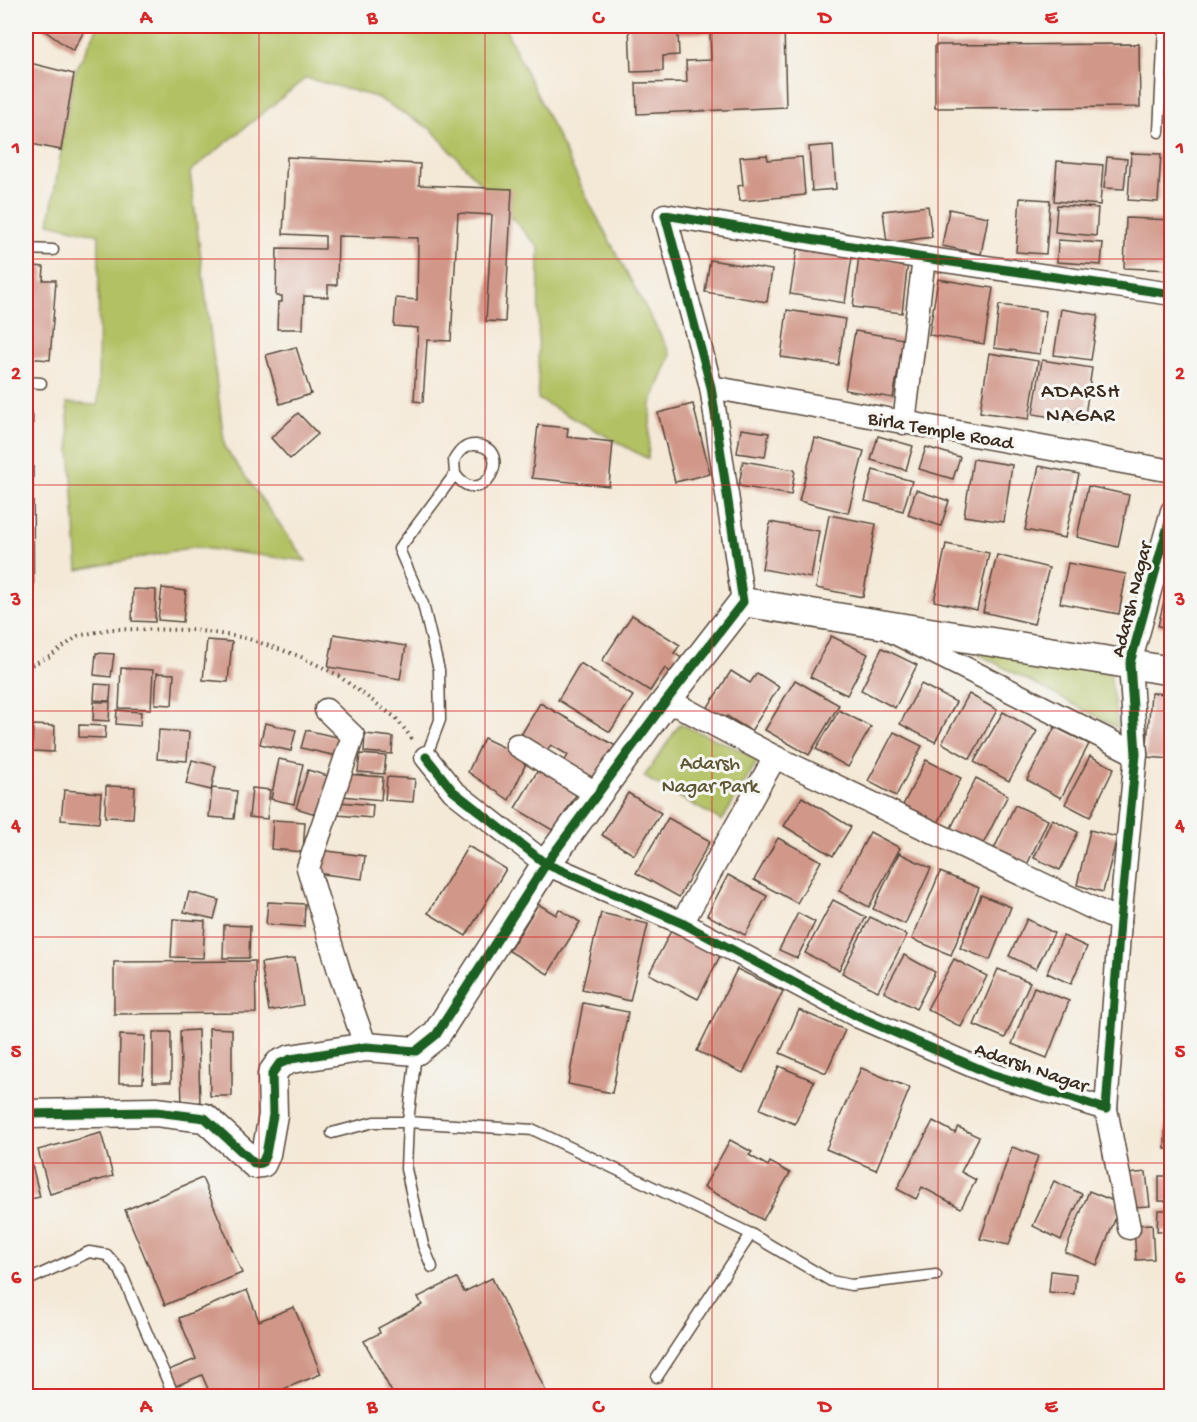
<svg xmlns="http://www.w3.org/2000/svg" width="1197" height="1422" font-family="'Gochi Hand',sans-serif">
  <rect width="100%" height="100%" fill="#f6f6f2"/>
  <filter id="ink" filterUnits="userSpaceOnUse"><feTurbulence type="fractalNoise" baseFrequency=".0167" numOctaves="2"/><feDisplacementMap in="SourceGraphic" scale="12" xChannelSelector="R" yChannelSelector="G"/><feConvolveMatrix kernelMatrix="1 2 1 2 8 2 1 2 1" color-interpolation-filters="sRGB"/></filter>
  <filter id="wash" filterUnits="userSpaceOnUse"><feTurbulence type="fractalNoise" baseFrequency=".008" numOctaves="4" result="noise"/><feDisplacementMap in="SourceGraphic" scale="24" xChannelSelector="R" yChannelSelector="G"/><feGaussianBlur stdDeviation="1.35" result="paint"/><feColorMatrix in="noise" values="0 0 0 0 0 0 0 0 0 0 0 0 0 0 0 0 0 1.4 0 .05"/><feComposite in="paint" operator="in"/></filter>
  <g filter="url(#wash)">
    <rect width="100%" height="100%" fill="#f4e9d7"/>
    <g fill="#b2c163" stroke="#767640" stroke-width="1.5">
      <path d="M98,26h406l86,178 81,151 -20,49 -3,55 -110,-60 1,-151 -108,-119 -55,-32 -70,-19 -116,94 35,276 81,113 -113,-14 -115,23 -11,-167 31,2 1,-170 -50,-12 25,-149z"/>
      <path d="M967,648l142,18 9,62z"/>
      <path d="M680,724l58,25 20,11 -36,61 -78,-44z"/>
    </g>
    <g id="blocks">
      <g fill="#d1988a">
        <path d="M38,26h49l-14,25z"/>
        <path d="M629,26h155l2,81 -149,7 -1,-31 51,-1 -1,-21 25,-1 -1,-27 -32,1 1,21 -16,1v15l-32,1z"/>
        <path d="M1139,44l1,63 -205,1v-63z"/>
        <path d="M26,62l48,12 -13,76 -35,-7z"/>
        <path d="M833,145l3,44 -24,2 -3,-44z"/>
        <path d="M1131,153l30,1 -3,48 -30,-2z"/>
        <path d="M767,155l1,5 34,-3 3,38 -65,6 -2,-15 5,-1 -3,-28z"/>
        <path d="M287,157l133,7 -1,21 93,4 -7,133 -19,-1 6,-106 -34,-2 -7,128 -24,-1 -4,62 -9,-1 4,-73 -24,-2 2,-28 21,2 1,-62 -80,-2 -1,49h-9v12l-24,-1 -1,33h-26l1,-27h4v-6h-6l1,-48 48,1v-13l-42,-2z"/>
        <path d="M1107,157l20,2 -3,30 -20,-1z"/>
        <path d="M1057,161l46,4 -3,40 -46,-4z"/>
        <path d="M1020,198l30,2 -4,54 -30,-2z"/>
        <path d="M1057,205l41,3 -2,28 -41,-4z"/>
        <path d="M928,206l4,31 -45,6 -4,-32z"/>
        <path d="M949,209l39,8 -7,37 -39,-8z"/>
        <path d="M1126,218l46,2v50l-48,-2z"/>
        <path d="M1058,240l45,3 -2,22 -44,-3z"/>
        <path d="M797,249l55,8 -7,46 -55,-9z"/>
        <path d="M859,255l49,6 -6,52 -49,-6z"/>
        <path d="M26,258h9l-1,8 10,1 -1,13h13l-6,80 -24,-2z"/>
        <path d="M710,260l62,10 -5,32 -62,-10z"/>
        <path d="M938,279l55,9 -9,56 -55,-9z"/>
        <path d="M999,305l47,6 -6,43 -46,-6z"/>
        <path d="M1061,309l37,6 -7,45 -37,-5z"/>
        <path d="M787,310l58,9 -7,46 -57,-8z"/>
        <path d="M855,331l49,8 -11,59 -48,-8z"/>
        <path d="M296,347l15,47 -31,10 -14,-49z"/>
        <path d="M989,353l49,8 -9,58 -49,-7z"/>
        <path d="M1042,360l50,8 -8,54 -51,-8z"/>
        <path d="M693,404l17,70 -35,8 -17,-69z"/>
        <path d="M298,413l20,21 -28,25 -19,-21z"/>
        <path d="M538,425l30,3 -1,9 46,5 -4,44 -77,-8z"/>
        <path d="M741,429l28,4 -4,24 -28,-4z"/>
        <path d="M878,436l35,10 -7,24 -35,-10z"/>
        <path d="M815,438l49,13 -16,62 -49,-12z"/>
        <path d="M926,447l34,10 -7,22 -34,-10z"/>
        <path d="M973,459l39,6 -8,57 -40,-6z"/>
        <path d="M743,461l52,9 -4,25 -52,-9z"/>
        <path d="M1039,466l40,8 -14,64 -40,-8z"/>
        <path d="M873,470l39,11 -9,30 -38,-10z"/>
        <path d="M1088,486l41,9 -11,52 -41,-10z"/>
        <path d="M916,490l33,11 -8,25 -33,-11z"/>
        <path d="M829,515l47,9 -13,73 -47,-9z"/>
        <path d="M770,522l49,9 -8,47 -49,-9z"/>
        <path d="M946,544l43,9 -12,57 -43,-9z"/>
        <path d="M997,555l52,13 -15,56 -51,-12z"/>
        <path d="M1068,563l58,11 -7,40 -59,-11z"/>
        <path d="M1168,584l4,1v44l-14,-3z"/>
        <path d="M162,588l24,3 -3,31 -25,-2z"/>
        <path d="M133,589l23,1 -1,32 -23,-1z"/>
        <path d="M632,615l48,30 -6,8 9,6 -10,15 -8,-6 -15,23 -48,-30z"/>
        <path d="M334,634l72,12 -6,33 -72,-12z"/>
        <path d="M831,636l37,18 -21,41 -37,-18z"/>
        <path d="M207,640l25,2 -4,40 -25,-2z"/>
        <path d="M882,648l35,17 -22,43 -34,-18z"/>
        <path d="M96,653l18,1 -3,23 -17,-2z"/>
        <path d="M580,663l53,33 -23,36 -52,-32z"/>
        <path d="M121,668l32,2 -2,39 -32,-1z"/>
        <path d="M731,671l19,12 7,-10 22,14 -28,44 -24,-15 -3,5 -18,-11z"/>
        <path d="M157,673l17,1 -2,31 -17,-1z"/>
        <path d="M795,680l44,25 -30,50 -44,-25z"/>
        <path d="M95,684l16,1 -1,16 -16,-1z"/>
        <path d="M921,684l35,18 -21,40 -35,-18z"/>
        <path d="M1151,693l21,1v65l-26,-2z"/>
        <path d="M969,694l28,16 -27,49 -28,-16z"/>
        <path d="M94,702h16l-1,19 -16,-1z"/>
        <path d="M540,703l81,46 -20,34 -37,-21 4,-7 -17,-10 -4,5 -26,-15z"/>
        <path d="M117,710l24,2 -1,14 -24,-2z"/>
        <path d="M839,710l32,17 -23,40 -32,-18z"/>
        <path d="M1003,712l34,19 -28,50 -35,-19z"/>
        <path d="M265,723l31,7 -5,21 -31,-7z"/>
        <path d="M33,725l22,1 -1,26 -22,-1z"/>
        <path d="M79,725l27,1 -1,12 -26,-1z"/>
        <path d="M1055,727l34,17 -28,54 -34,-18z"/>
        <path d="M159,730l30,2 -2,29 -30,-2z"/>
        <path d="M306,730l35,8 -4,18 -36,-8z"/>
        <path d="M894,732l28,14 -26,50 -28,-15z"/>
        <path d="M365,734l28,3 -1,17 -28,-2z"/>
        <path d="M484,738l44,21 -19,41 -41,-28z"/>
        <path d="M360,754l26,2 -2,18 -26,-2z"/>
        <path d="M1090,756l24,12 -24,49 -25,-13z"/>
        <path d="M279,759l24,5 -9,40 -23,-5z"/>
        <path d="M192,760l24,6 -5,24 -25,-6z"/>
        <path d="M926,760l35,18 -25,49 -35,-18z"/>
        <path d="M540,767l39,23 -25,41 -39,-23z"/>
        <path d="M308,770l26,8 -12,38 -26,-8z"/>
        <path d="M344,774l39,3 -2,23 -39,-4z"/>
        <path d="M387,777l28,2 -2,23 -28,-2z"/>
        <path d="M976,778l32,17 -27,53 -32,-16z"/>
        <path d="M106,786l29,1 -2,31 -28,-1z"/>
        <path d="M212,788l25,3 -3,28 -25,-2z"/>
        <path d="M252,788l18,2 -3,29 -18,-2z"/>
        <path d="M64,790l37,3 -2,30 -38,-3z"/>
        <path d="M628,793l33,20 -27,42 -32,-20z"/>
        <path d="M802,797l49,30 -18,29 -49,-30z"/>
        <path d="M339,802l34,3 -1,13 -34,-3z"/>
        <path d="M1015,805l33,15 -23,49 -33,-16z"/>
        <path d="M668,818l42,23 -31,56 -43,-24z"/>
        <path d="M1052,819l26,13 -18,38 -26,-12z"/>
        <path d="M273,820l32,2 -2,30 -32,-3z"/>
        <path d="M1090,830l27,7 -14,55 -26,-7z"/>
        <path d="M870,832l30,16 -31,59 -30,-16z"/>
        <path d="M778,838l43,23 -24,42 -43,-23z"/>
        <path d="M468,846l38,23 -40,67 -38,-23z"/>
        <path d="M320,850l45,6 -3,23 -46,-6z"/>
        <path d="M899,853l32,15 -26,56 -32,-15z"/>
        <path d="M940,872l39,16 -28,67 -39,-16z"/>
        <path d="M728,875l39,21 -22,39 -38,-20z"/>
        <path d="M189,892l30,8 -5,19 -30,-7z"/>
        <path d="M981,895l30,12 -21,53 -30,-12z"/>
        <path d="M833,900l33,17 -27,53 -34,-17z"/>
        <path d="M268,902l37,2 -1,23 -38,-3z"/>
        <path d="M538,904l18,11 3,-6 21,13 -32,52 -39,-23z"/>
        <path d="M601,913l47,11 -18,77 -48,-12z"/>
        <path d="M798,913l17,9 -18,36 -18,-8z"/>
        <path d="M870,917l37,18 -29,56 -36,-18z"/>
        <path d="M173,919l32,2 -2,37 -32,-1z"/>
        <path d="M1027,919l27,14 -18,36 -27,-13z"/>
        <path d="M224,925l26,1 -1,32h-26z"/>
        <path d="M673,927l49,25 -24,47 -49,-25z"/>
        <path d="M1063,936l24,11 -16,37 -24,-11z"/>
        <path d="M904,955l31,17 -19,37 -32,-17z"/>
        <path d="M295,958l8,47 -34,6 -8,-48z"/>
        <path d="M954,959l33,17 -26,51 -34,-18z"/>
        <path d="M255,961l1,52 -142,1v-52z"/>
        <path d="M737,969l46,22 -40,82 -46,-22z"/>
        <path d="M998,969l32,13 -25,56 -31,-13z"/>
        <path d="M1034,987l35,14 -22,57 -35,-14z"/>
        <path d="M583,1003l45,9 -16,81 -44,-9z"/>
        <path d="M799,1010l46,20 -19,43 -46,-20z"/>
        <path d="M209,1028l23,1v67h-22z"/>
        <path d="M198,1030l2,74 -18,1 -2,-74z"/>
        <rect x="153" y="1032" width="18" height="50"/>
        <path d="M120,1035l25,1 -2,47h-24z"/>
        <path d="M779,1066l35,15 -19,43 -35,-15z"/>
        <path d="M861,1068l49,20 -34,82 -50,-21z"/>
        <path d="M1166,1094h6v55h-7z"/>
        <path d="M933,1121l22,12 3,-6 21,10 -18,35 15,8 -15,28 -39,-21 -6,12 -19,-10z"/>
        <path d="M101,1133l12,43 -63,18 -12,-44z"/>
        <path d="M730,1140l22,12 -3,3 19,11 2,-4 20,11 -27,47 -59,-33z"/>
        <path d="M26,1141l14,56 -14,3z"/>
        <path d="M1012,1147l26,9 -29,89 -29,-6z"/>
        <path d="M1146,1172l4,34 -19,1 -3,-33z"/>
        <rect x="1159" y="1176" width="13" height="25"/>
        <path d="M202,1178l40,95 -77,32 -40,-95z"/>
        <path d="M1054,1181l28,13 -21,46 -28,-14z"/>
        <path d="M1089,1191l32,13 -24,61 -32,-13z"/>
        <path d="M1158,1210h14v21h-15z"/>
        <path d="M1152,1224l2,35 -18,1 -2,-35z"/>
        <path d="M1051,1271l25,3 -2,20 -25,-2z"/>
        <path d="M457,1278l7,14 28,-14 56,118h-154l-30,-55 16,-8 -2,-5 44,-23 -4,-8z"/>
        <path d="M247,1290l12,31 35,-14 27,67 -55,22h-55l-9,-21 -31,13 -7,-16 32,-13 -17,-41z"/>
      </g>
    </g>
  </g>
  <g filter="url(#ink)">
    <use href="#blocks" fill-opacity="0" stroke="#57473a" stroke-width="1.5"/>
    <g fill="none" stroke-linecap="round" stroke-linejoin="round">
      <g stroke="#57473a" stroke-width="13">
        <g id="service">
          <path d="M1159,132l5,-106"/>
          <path d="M26,249l27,1"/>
          <path d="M26,382l15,1"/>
          <path d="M26,414l1,2 1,200 -2,4"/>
          <path d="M426,757l14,-37 -1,-50 -16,-66 -24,-55 56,-75 -1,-14c5,-9 11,-16 22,-15 40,4 6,68 -21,29"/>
          <path d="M416,1053l-8,69 -2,47 17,76 9,22"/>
          <path d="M332,1133l42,-11h34l126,8 217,104 80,47 20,4 85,-10"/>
          <path d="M26,1281l63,-29 18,3 13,15 54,126"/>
          <path d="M657,1377l94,-143"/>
        </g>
      </g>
      <g stroke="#57473a" stroke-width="25">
        <g id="minor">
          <path d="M711,387l461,84"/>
          <path d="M904,423l20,-165"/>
          <path d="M743,602l-32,-215 -46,-172 259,43 248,36"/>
          <path d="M891,631l245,123"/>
          <path d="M663,705l16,1 96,51 345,164"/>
          <path d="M326,710l27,26 -45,132 32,106 26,73"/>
          <path d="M517,745l80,49"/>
          <path d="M426,757l27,34 93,73 136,59 177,94 132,57 115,35 14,-188 16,-167 -6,-91 42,-152"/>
          <path d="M682,923l93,-166"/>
          <path d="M1106,1109l23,119"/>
        </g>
      </g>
      <g stroke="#57473a" stroke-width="31">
        <path id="tertiary" d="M26,1114l130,-2 49,6 50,46 7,-1 4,-9 7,-39 -1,-41 7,-10 12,-5 75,-12 50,4 20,-16 110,-171 117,-159 80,-103 429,69"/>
      </g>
      <path stroke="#57473a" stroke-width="4" stroke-dasharray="1.5 4.5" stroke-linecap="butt" d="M26,664l5,1 20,-9 27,-20 32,-7 84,1 52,8 53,18 37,18 60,44 17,22"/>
      <use href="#service" stroke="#fff" stroke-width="10"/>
      <use href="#minor" stroke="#fff" stroke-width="22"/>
      <use href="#tertiary" stroke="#fff" stroke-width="28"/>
      <g stroke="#f6f6f2" stroke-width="13">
        <g id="cycleway">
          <path d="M426,757l27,34 93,73 136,59 177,94 132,57 115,35 14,-188 16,-167 -6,-91 42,-152"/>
          <path d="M26,1114l130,-2 49,6 50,46 7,-1 4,-9 7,-39 -1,-41 7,-10 12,-5 75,-12 50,4 20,-16 110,-171 117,-159 80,-103 -32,-215 -46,-172 259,43 248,36"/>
        </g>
      </g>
      <use href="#cycleway" stroke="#1b5e20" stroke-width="9"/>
    </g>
  </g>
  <path fill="none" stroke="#d62828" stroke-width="1.5" stroke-opacity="0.55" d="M259,26v1370M485,26v1370M712,26v1370M938,26v1370M26,259h1146M26,485h1146M26,711h1146M26,937h1146M26,1163h1146"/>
  <g text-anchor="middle" stroke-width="6" stroke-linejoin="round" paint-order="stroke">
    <g font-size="20" fill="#3b2a1e" stroke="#f6f6f2">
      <text transform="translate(941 429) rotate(10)" y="7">Birla Temple Road</text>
      <text transform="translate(1130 599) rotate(-76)" y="7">Adarsh Nagar</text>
      <text transform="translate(1032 1066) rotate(19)" y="7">Adarsh Nagar</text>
    </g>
    <g font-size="20" fill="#5f5733" stroke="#f6f6f2">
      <text x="710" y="769">Adarsh<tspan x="710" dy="23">Nagar Park</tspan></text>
    </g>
    <g font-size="21" letter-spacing="1.5" fill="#3b2a1e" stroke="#f6f6f2">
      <text x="1081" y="397">ADARSH<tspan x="1081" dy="24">NAGAR</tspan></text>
    </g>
  </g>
  <rect width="1197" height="1422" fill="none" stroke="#f6f6f2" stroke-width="66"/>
  <rect x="33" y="33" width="1131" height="1356" fill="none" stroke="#d62828" stroke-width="2"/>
  <g font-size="20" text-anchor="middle" font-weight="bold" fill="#d62828">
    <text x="146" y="23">A</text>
    <text x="372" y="23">B</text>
    <text x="598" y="23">C</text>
    <text x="825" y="23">D</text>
    <text x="1051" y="23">E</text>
    <text x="16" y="153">1</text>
    <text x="1180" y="153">1</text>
    <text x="16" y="379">2</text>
    <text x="1180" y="379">2</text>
    <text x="16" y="605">3</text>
    <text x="1180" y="605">3</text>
    <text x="16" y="831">4</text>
    <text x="1180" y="831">4</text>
    <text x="16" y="1057">5</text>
    <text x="1180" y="1057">5</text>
    <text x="16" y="1283">6</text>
    <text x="1180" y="1283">6</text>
    <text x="146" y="1412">A</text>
    <text x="372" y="1412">B</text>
    <text x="598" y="1412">C</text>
    <text x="825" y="1412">D</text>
    <text x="1051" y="1412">E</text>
  </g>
</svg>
